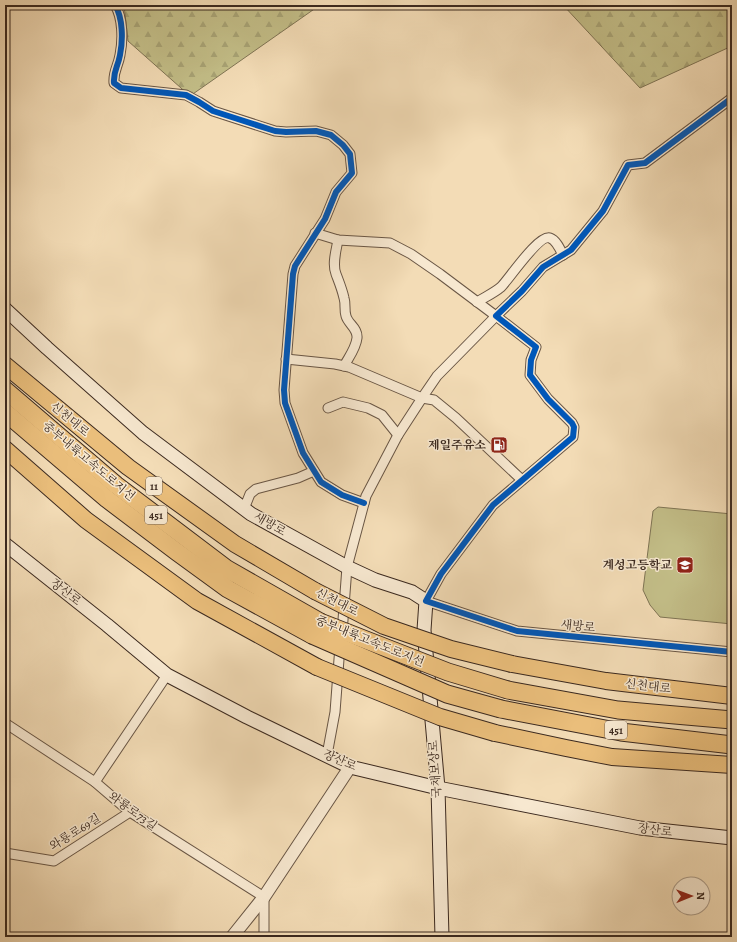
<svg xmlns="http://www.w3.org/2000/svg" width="737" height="942" font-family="Alegreya,'Noto Serif KR',serif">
  <defs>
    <pattern id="forest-firs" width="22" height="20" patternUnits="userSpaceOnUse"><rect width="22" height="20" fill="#c3be88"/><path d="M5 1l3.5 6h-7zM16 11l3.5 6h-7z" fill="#a8a375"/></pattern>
  </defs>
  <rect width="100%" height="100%" fill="#f3dcb6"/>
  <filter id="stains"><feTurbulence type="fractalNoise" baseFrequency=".005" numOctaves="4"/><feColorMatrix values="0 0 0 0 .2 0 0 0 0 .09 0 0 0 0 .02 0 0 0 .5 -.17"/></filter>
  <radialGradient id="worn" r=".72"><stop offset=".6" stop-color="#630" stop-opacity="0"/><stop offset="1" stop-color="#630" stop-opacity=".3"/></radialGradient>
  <path fill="#c3be88" stroke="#7f7454" d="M658,507l74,7v110l-72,-7 -10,-12 -7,-15 10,-79z"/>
  <g fill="url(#forest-firs)" stroke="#7f7454">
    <path d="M124,5h196l-130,91 -62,-55z"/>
    <path d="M563,5h169v41l-92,42z"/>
  </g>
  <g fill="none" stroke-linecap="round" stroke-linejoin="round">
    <g stroke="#695645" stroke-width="11">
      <g id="minor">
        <path d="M115,5c8,13 8,35 5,50 -2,12 -7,16 -6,28l7,5 65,7 13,7 14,9 62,20 11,1 30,-1 15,4 12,10 7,9 2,19 -16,19 -11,27 -30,47 -2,8 -9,116 1,13 18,50 18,29 21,13 22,8"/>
        <path d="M732,98l-87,65 -17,2 -25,46 -32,39 -28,17 -21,24 -26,25 40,31 -5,13 -1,15 18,24 24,24 2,4 -1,10 -80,68 -52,69 -15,27 91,30 215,21"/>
        <path d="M315,233l23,7 52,3 21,11 29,20 56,42 -59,60 -13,19 -26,40 -32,61 -19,71 -5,66"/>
        <path d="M338,240c-2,11 -6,24 -2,34 3,8 6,15 8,24 2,6 0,12 2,18 2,8 12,12 11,22 -1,10 -8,19 -13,28"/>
        <path d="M477,302c8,-5 17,-9 24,-15 8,-8 38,-53 49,-49 6,2 10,11 13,17"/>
        <path d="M286,359l49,5 14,3 73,31 12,2 22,18 66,62"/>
        <path d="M328,408l15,-6 25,6 14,7 16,20"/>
        <path d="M244,509l6,-15 6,-5 42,-11 16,-7"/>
        <path d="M5,723l90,59 35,30 134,85v40"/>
        <path d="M327,755l8,-43 5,-66"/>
        <path d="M95,782l72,-107"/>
        <path d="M5,853l49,8 76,-49"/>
      </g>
    </g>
    <g stroke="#695645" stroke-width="14">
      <path id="tertiary" d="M232,937l32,-40 86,-130"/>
    </g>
    <g stroke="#3b291f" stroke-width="15">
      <g id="secondary">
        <path d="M5,309l42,39 96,85 108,81 96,53 28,13 37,12 14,9 -2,29 14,158 4,149"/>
        <path d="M5,544l102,81 60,50 80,42 103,50 88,21 202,40 92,10"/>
      </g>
    </g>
    <g stroke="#3b291f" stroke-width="18">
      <g id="trunk">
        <path d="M5,365l123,102 107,77 80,47"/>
        <path d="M5,449l81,71 111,81 120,66"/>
        <path d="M512,664l94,17 126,15"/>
        <path d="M495,733l71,15 46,9 120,8"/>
      </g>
    </g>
    <g stroke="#3b291f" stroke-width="19">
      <g id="motorway">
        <path d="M5,390l111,95 111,84 93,53"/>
        <path d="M5,412l102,87 70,53 51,37 84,46"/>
        <path d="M508,690l110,20 114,10"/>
        <path d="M501,709l120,23 111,13"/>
      </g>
    </g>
    <use href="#minor" stroke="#f7e8d0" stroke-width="9"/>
    <use href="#tertiary" stroke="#f7e8d0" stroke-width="12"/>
    <use href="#secondary" stroke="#f7e8d0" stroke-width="13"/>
    <use href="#trunk" stroke="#eabe7b" stroke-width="16"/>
    <use href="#motorway" stroke="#eabe7b" stroke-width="17"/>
    <g stroke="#3b291f" stroke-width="18" stroke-linecap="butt">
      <g id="trunk-bridge">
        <path d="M315,591l69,35 67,23 61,15"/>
        <path d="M317,667l123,50 55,16"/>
      </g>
    </g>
    <g stroke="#3b291f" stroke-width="19" stroke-linecap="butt">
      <g id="motorway-bridge">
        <path d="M320,622l128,50 60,18"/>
        <path d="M312,635l135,59 54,15"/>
      </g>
    </g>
    <use href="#trunk-bridge" stroke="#eabe7b" stroke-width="16"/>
    <use href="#motorway-bridge" stroke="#eabe7b" stroke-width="17"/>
    <g stroke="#f7e8d0" stroke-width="8">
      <g id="cycleway">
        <path d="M115,5c8,13 8,35 5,50 -2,12 -7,16 -6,28l7,5 65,7 13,7 14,9 62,20 11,1 30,-1 15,4 12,10 7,9 2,19 -16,19 -11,27 -30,47 -2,8 -9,116 1,13 18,50 18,29 21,13 22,8"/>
        <path d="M732,98l-87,65 -17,2 -25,46 -32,39 -28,17 -21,24 -26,25 40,31 -5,13 -1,15 18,24 24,24 2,4 -1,10 -80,68 -52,69 -15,27 91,30 215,21"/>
      </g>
    </g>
    <use href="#cycleway" stroke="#0057b8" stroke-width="6"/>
  </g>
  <defs>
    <g id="fuel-square" transform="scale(0.9)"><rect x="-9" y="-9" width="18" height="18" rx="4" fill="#8f2418" stroke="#f7e8d0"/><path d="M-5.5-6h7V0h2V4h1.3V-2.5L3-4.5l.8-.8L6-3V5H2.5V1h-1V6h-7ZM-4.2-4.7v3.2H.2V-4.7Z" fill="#fff"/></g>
    <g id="school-square" transform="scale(0.9)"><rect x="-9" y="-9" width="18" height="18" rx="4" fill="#8f2418" stroke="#f7e8d0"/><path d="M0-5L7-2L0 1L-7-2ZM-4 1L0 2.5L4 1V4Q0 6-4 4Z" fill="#fff"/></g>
  </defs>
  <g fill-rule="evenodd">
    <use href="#fuel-square" x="499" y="445"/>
    <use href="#school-square" x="685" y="565"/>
  </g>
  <g text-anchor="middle" stroke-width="3" stroke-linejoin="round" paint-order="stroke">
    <g fill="#f7e8d0" stroke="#736254" stroke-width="1">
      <rect x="146" y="477" width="16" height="18" rx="3"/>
      <rect x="145" y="506" width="22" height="18" rx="3"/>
      <rect x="605" y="721" width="22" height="18" rx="3"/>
    </g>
    <g font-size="11" font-weight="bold" fill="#3b291f">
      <text x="154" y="490">11</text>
      <text x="156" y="519">451</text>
      <text x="616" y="734">451</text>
    </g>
    <g font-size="12" fill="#3b291f" stroke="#f7e8d0">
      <text transform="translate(70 419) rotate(40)" y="4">신천대로</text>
      <text transform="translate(89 461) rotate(40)" y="4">중부내륙고속도로지선</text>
      <text transform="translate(270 524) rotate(30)" y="4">새방로</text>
      <text transform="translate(66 592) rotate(38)" y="4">장산로</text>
      <text transform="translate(337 602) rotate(27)" y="4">신천대로</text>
      <text transform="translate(578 626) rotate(6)" y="4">새방로</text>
      <text transform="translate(370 641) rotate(22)" y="4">중부내륙고속도로지선</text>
      <text transform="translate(648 686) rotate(7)" y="4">신천대로</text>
      <text transform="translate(340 760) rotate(23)" y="4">장산로</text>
      <text transform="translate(435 769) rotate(-94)" y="4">국채보상로</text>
      <text transform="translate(133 811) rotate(36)" y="4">와룡로73길</text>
      <text transform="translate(655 830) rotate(7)" y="4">장산로</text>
      <text transform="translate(75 832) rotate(-32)" y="4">와룡로69길</text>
    </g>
    <g font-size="12" font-weight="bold" fill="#3b291f" stroke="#f7e8d0" text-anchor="end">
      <text x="486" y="449">제일주유소</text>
      <text x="672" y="569">계성고등학교</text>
    </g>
  </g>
  <rect width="737" height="942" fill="none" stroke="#f3dcb6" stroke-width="20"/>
  <rect x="6" y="6" width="725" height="930" fill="none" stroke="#3b291f" stroke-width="2"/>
  <rect x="10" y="10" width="717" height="922" fill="none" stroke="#3b291f"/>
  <g transform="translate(691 896) rotate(89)"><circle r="19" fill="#f7e8d0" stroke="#ac9c89"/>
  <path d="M0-3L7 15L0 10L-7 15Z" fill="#8f2418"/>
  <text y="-6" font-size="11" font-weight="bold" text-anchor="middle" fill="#3b291f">N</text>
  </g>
  <rect width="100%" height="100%" filter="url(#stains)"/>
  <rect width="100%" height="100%" fill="url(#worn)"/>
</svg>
